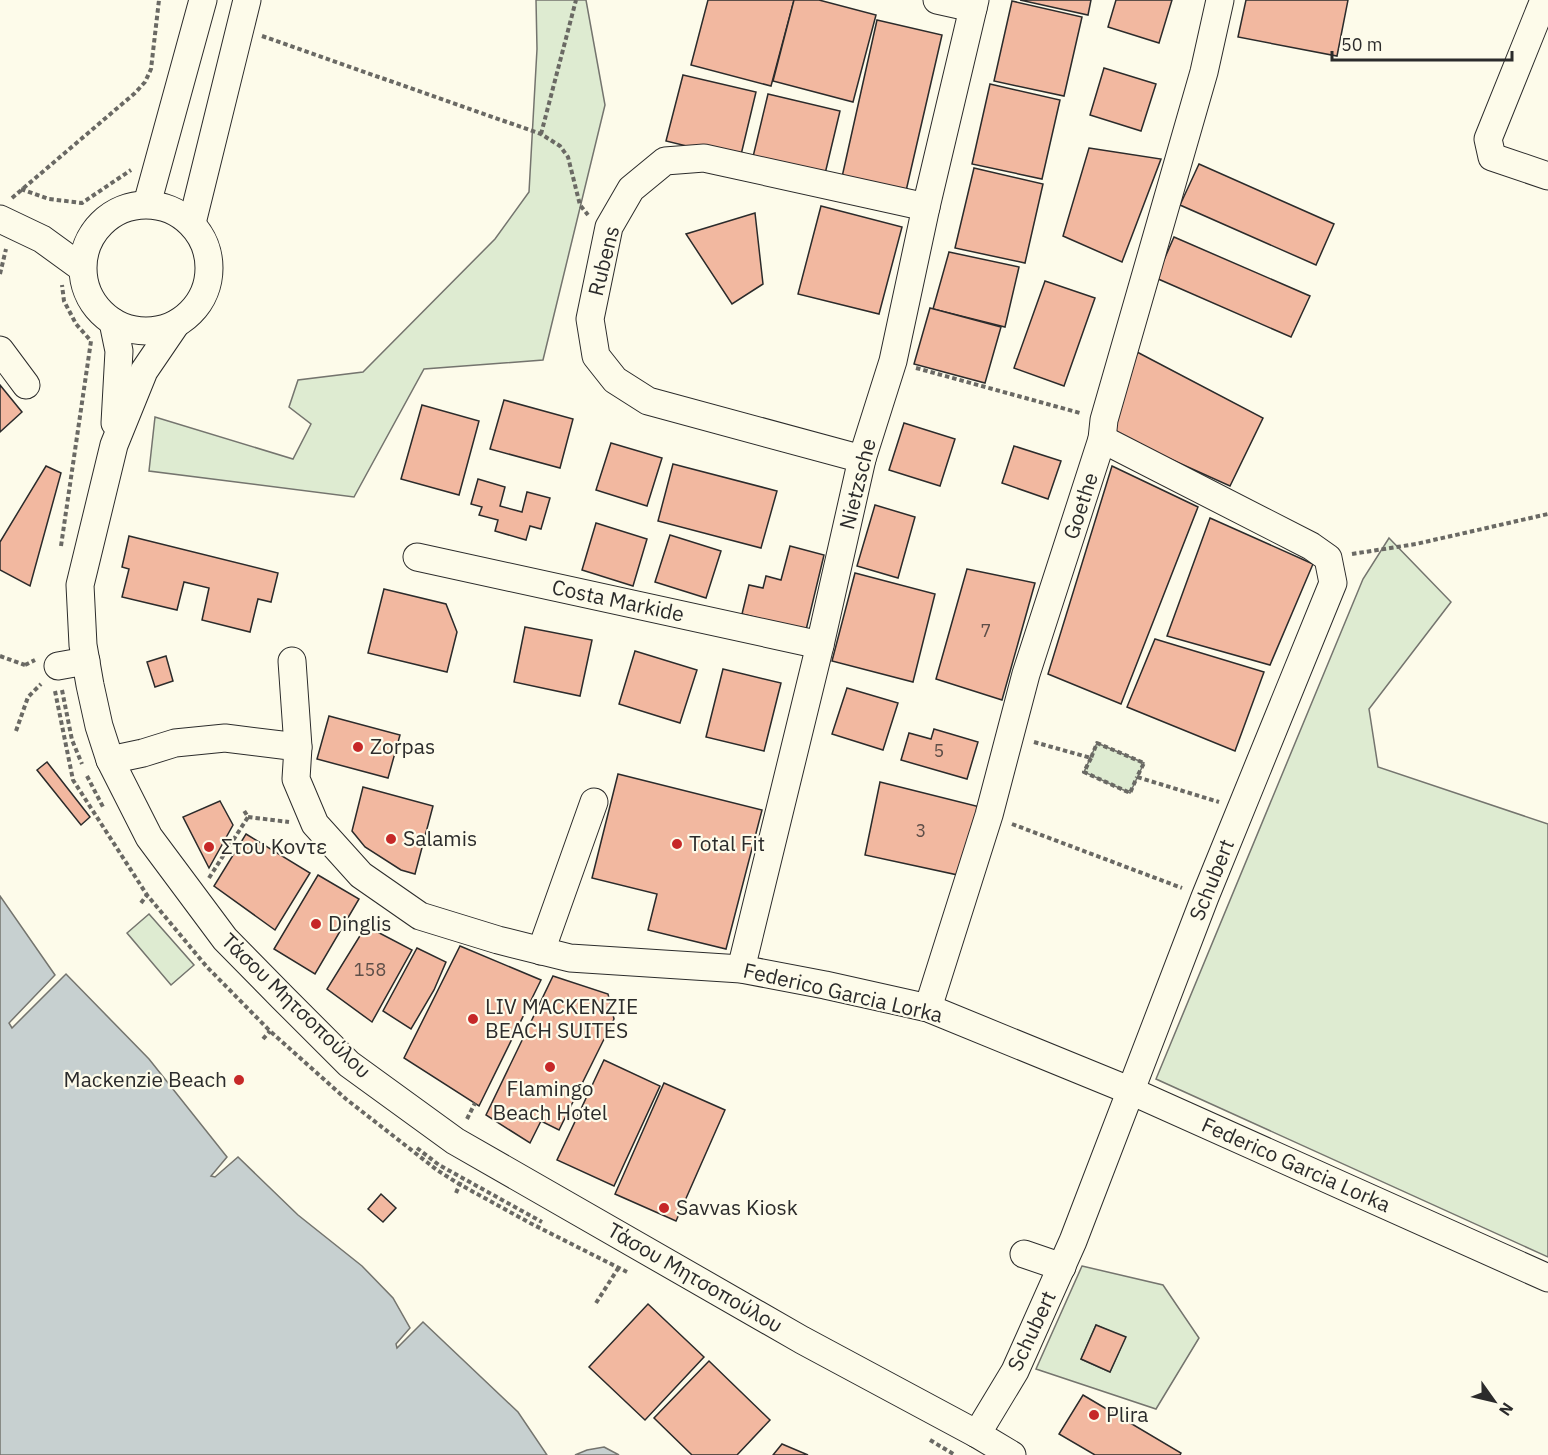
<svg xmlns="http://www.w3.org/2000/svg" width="1548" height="1455" font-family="'IBM Plex Sans',sans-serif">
  <rect width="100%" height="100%" fill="#fdfbea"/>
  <g fill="#deebd1" stroke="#74746e" stroke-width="1.5" fill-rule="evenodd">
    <path d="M536,0h50l19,105 -62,255 -119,9 -70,128 -205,-26 6,-54 138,42 18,-35 -22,-17 9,-27 65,-8 132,-133 34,-47 8,-143z"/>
    <path d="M1389,538l62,64 -82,107 9,58 170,57v433l-392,-178 207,-500z"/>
    <path d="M1097,743l47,20 -14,30 -46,-21z"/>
    <path d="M149,914l45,51 -23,20 -44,-52z"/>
    <path d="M1082,1266l81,19 36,53 -43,71 -120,-40zM1096,1325l29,13 -15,34 -29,-13z"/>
  </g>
  <g fill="#c7d0d0" stroke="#74746e" stroke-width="1.5">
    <path d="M0,896l55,79 -46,48 3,5 54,-54 83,85 78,98 -16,19 4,1 23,-20 60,58 64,51 31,32 17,30 -14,16 1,4 26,-26 95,90 29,43h-547z"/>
    <path d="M604,1447l15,8h-44l12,-5z"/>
  </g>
  <g fill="#f2b8a0" stroke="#2b2b2b" stroke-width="1.5">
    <path d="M708,0h86l-23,86 -80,-21z"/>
    <path d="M794,0h25l57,15 -23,87 -80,-21z"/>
    <path d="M1020,0h71l-3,15z"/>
    <path d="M1116,0h56l-13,43 -51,-16z"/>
    <path d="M1246,0h102l-11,56 -99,-19z"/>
    <path d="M1012,1l70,16 -18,79 -70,-15z"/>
    <path d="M877,20l65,15 -36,156 -64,-14z"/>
    <path d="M1104,68l52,16 -15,47 -51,-16z"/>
    <path d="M683,75l73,17 -16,67 -74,-18z"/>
    <path d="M990,84l70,16 -18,79 -70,-15z"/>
    <path d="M768,94l72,17 -16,67 -72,-17z"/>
    <path d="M1089,148l72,11 -39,103 -59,-26z"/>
    <path d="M1199,164l135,60 -18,41 -136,-60z"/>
    <path d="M974,168l69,16 -18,79 -70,-15z"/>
    <path d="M821,206l81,21 -23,87 -81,-20z"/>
    <path d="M755,213l8,71 -31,20 -46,-70z"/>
    <path d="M1174,237l136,59 -19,41 -135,-59z"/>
    <path d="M949,252l70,15 -14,60 -72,-18z"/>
    <path d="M1045,281l50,17 -31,88 -50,-18z"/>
    <path d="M930,308l71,19 -16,56 -71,-19z"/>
    <path d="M1137,352l126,66 -33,68 -122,-55z"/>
    <path d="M0,385l22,27 -22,20z"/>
    <path d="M504,400l69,19 -13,49 -70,-19z"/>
    <path d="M422,405l57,16 -20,74 -58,-16z"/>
    <path d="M904,423l51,16 -15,47 -51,-16z"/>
    <path d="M611,443l51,15 -15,48 -51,-16z"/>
    <path d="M1014,446l47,15 -13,38 -46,-16z"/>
    <path d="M673,464l104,27 -16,57 -103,-27z"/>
    <path d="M46,466l15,7 -31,113 -30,-16v-28z"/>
    <path d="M1112,466l86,41 -77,197 -73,-30z"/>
    <path d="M478,479l27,8 -5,19 22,6 5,-20 23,6 -9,31 -11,-3 -4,14 -31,-9 3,-11 -19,-5 3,-8 -11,-3z"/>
    <path d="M875,505l40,12 -17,61 -41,-12z"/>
    <path d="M1210,518l103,46 -43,101 -103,-29z"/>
    <path d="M596,523l51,16 -14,47 -51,-16z"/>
    <path d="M670,535l51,16 -15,47 -51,-16z"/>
    <path d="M129,536l149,37 -7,29 -13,-3 -8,33 -48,-12 7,-32 -25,-6 -7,28 -55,-13 7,-28 -7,-2z"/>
    <path d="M790,546l34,9 -18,75 -64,-16 7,-29 14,3 3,-12 15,4z"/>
    <path d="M967,569l68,14 -33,117 -66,-21z"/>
    <path d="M855,573l80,21 -22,88 -81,-21z"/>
    <path d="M384,589l62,15 11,28 -10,40 -79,-19z"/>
    <path d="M525,627l67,13 -12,56 -66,-14z"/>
    <path d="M1155,639l109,33 -29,79 -108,-44z"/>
    <path d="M635,651l62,19 -17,53 -61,-19z"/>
    <path d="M166,656l7,25 -18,6 -8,-25z"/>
    <path d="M723,669l58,14 -17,68 -58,-14z"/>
    <path d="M847,688l51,15 -15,47 -51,-16z"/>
    <path d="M329,716l71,19 -12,43 -71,-19z"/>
    <path d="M934,729l44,13 -11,37 -66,-19 8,-27 22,6z"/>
    <path d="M47,762l43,55 -9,8 -44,-55z"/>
    <path d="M618,774l144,36 -36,139 -78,-19 9,-36 -65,-16z"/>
    <path d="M880,782l100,25 -22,68 -93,-20z"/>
    <path d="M363,787l70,19 -18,68 -14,-4 -36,-23 -13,-16z"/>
    <path d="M220,801l13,24 -24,43 -26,-51z"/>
    <path d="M246,834l64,39 -35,57 -61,-44z"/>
    <path d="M318,875l41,24 -44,75 -41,-25z"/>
    <path d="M366,926l46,24 -40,72 -45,-33z"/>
    <path d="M460,946l81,34 -62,126 -75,-48z"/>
    <path d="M417,948l29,14 -12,28 -23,39 -28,-18z"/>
    <path d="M553,976l55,18 6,25 -55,111 -18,-9 -11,22 -44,-28z"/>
    <path d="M604,1060l56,26 -46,100 -57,-26z"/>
    <path d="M664,1083l61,27 -49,111 -61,-27z"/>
    <path d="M381,1194l15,14 -13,14 -15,-13z"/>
    <path d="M648,1304l56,53 -59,63 -56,-53z"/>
    <path d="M1096,1325l30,12 -16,35 -29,-13z"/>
    <path d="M709,1361l61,59 -33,35h-45l-38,-37z"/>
    <path d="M1083,1395l98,58 -1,2h-85l-36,-21z"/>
    <path d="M782,1444l26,11h-35z"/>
  </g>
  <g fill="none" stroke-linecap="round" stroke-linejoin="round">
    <g stroke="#2b2b2b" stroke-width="29">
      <g id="minor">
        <path d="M937,0l36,8"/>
        <path d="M1544,0l-56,139 4,18 56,19"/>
        <path d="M147,204l56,-204"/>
        <circle cx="146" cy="268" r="63"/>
        <path d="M0,219l42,20 40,29"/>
        <path d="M192,223l55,-223"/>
        <path d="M113,322l6,29 -4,72"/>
        <path d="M176,324l-32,47 -30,74 -34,140 3,60 7,40 9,41 11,34 39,77 76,102 58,59 66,66 106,77 347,199 175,94 35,21"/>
        <path d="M0,350l26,35"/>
        <path d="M862,459l-214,-58 -33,-21 -19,-24 -6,-37 19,-92 22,-38 34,-28 39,-3 222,49"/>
        <path d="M417,557l403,88"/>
        <path d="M292,661l6,86"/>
        <path d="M58,666l28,-5"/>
        <path d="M110,760l33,-7 32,-10 50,-5 73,9 -2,32 19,45 46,51 59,41 78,24 72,18 171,11 84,16 103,23 203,83 417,187"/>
        <path d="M541,951l53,-149"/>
        <path d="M741,969l79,-324 42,-186 31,-98 33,-154 49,-207"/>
        <path d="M928,1008l61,-193 37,-141 76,-235 2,-19 100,-348 16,-72"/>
        <path d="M1024,1254l38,13"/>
        <path d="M977,1434l38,-63 58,-130 132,-344 128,-314 -5,-25 -17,-12 -209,-107"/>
      </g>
    </g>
    <g stroke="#6a6964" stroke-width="4" stroke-dasharray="4.5 3" stroke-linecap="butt">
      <path d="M262,36l279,98 19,12 8,11 12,48 8,10"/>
      <path d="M541,134l35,-134"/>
      <path d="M21,189l28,10 33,4 49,-33"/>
      <path d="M12,198l123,-105 10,-11 6,-13 8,-69"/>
      <path d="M0,274l6,-25"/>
      <path d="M916,368l164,45"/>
      <path d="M61,546l30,-205 -15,-17 -12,-23 -2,-16"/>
      <path d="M1352,554l64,-10 132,-30"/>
      <path d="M0,656l25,9"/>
      <path d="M25,665l10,-5"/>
      <path d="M62,690l10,50 10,24"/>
      <path d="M55,691l18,89 74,115 60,72 63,64 76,68 91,71 22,14 71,39 97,49"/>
      <path d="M16,731l12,-34 13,-13"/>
      <path d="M1034,742l57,16 6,-15 47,20 -7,14 82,25"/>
      <path d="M1091,758l-7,14 46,21 7,-16"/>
      <path d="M87,776l16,31"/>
      <path d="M248,817l41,5"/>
      <path d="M1012,824l170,64"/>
      <path d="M209,878l39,-61 -5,-8"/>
      <path d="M141,903l6,-8"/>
      <path d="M263,1039l7,-8"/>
      <path d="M467,1119l8,-16"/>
      <path d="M417,1148l22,17 103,57"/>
      <path d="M456,1193l6,-14"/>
      <path d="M596,1303l23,-36"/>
      <path d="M930,1440l25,15"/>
    </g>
    <use href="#minor" stroke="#fdfbea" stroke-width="27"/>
  </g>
  <g fill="#c62828" stroke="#fdfbea" stroke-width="2">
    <circle cx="358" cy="747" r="6"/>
    <circle cx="391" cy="839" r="6"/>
    <circle cx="677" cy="844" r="6"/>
    <circle cx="209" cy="847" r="6"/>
    <circle cx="316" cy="924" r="6"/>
    <circle cx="473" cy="1019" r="6"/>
    <circle cx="550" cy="1067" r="6"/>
    <circle cx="239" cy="1080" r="6"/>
    <circle cx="664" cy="1208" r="6"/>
    <circle cx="1094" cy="1415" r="6"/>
  </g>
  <g text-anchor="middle" stroke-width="4.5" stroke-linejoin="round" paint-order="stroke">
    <g font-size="18" fill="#5d4e48">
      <text x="986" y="637">7</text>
      <text x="939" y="757">5</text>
      <text x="921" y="837">3</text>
      <text x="370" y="976">158</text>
    </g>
    <g font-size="21" fill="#2b2b2b" stroke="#fdfbea">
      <text transform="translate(604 261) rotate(-76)" y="7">Rubens</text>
      <text transform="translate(858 484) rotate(-76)" y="7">Nietzsche</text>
      <text transform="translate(1081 506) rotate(-72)" y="7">Goethe</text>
      <text transform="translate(618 601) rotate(12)" y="7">Costa Markide</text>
      <text transform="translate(1212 880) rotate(-68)" y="7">Schubert</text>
      <text transform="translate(843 993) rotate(13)" y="7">Federico Garcia Lorka</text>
      <text transform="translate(296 1006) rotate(44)" y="7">Τάσου Μητσοπούλου</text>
      <text transform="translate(1296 1165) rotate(24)" y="7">Federico Garcia Lorka</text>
      <text transform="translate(695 1278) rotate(30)" y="7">Τάσου Μητσοπούλου</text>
      <text transform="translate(1032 1331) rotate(-65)" y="7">Schubert</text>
    </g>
    <g font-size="21" fill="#2b2b2b" stroke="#fdfbea" text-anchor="start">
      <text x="370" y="754">Zorpas</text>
      <text x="403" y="846">Salamis</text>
      <text x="689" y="851">Total Fit</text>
      <text x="221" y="854">Στου Κοντε</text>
      <text x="328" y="931">Dinglis</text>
      <text x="485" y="1014">LIV MACKENZIE<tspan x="485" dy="24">BEACH SUITES</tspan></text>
      <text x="227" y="1087" text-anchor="end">Mackenzie Beach</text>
      <text x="550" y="1096" text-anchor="middle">Flamingo<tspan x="550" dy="24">Beach Hotel</tspan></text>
      <text x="676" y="1215">Savvas Kiosk</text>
      <text x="1106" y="1422">Plira</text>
    </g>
  </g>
  <g transform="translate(1494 1401) rotate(124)" stroke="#fdfbea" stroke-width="4.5" paint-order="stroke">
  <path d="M0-4.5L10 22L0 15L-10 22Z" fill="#2b2b2b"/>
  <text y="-9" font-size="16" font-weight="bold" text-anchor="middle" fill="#2b2b2b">N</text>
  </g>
  <path d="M1332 51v9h180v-9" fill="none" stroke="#2b2b2b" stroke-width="3"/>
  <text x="1341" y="51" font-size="18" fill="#2b2b2b" stroke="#fdfbea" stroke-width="4.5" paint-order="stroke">50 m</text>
</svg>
